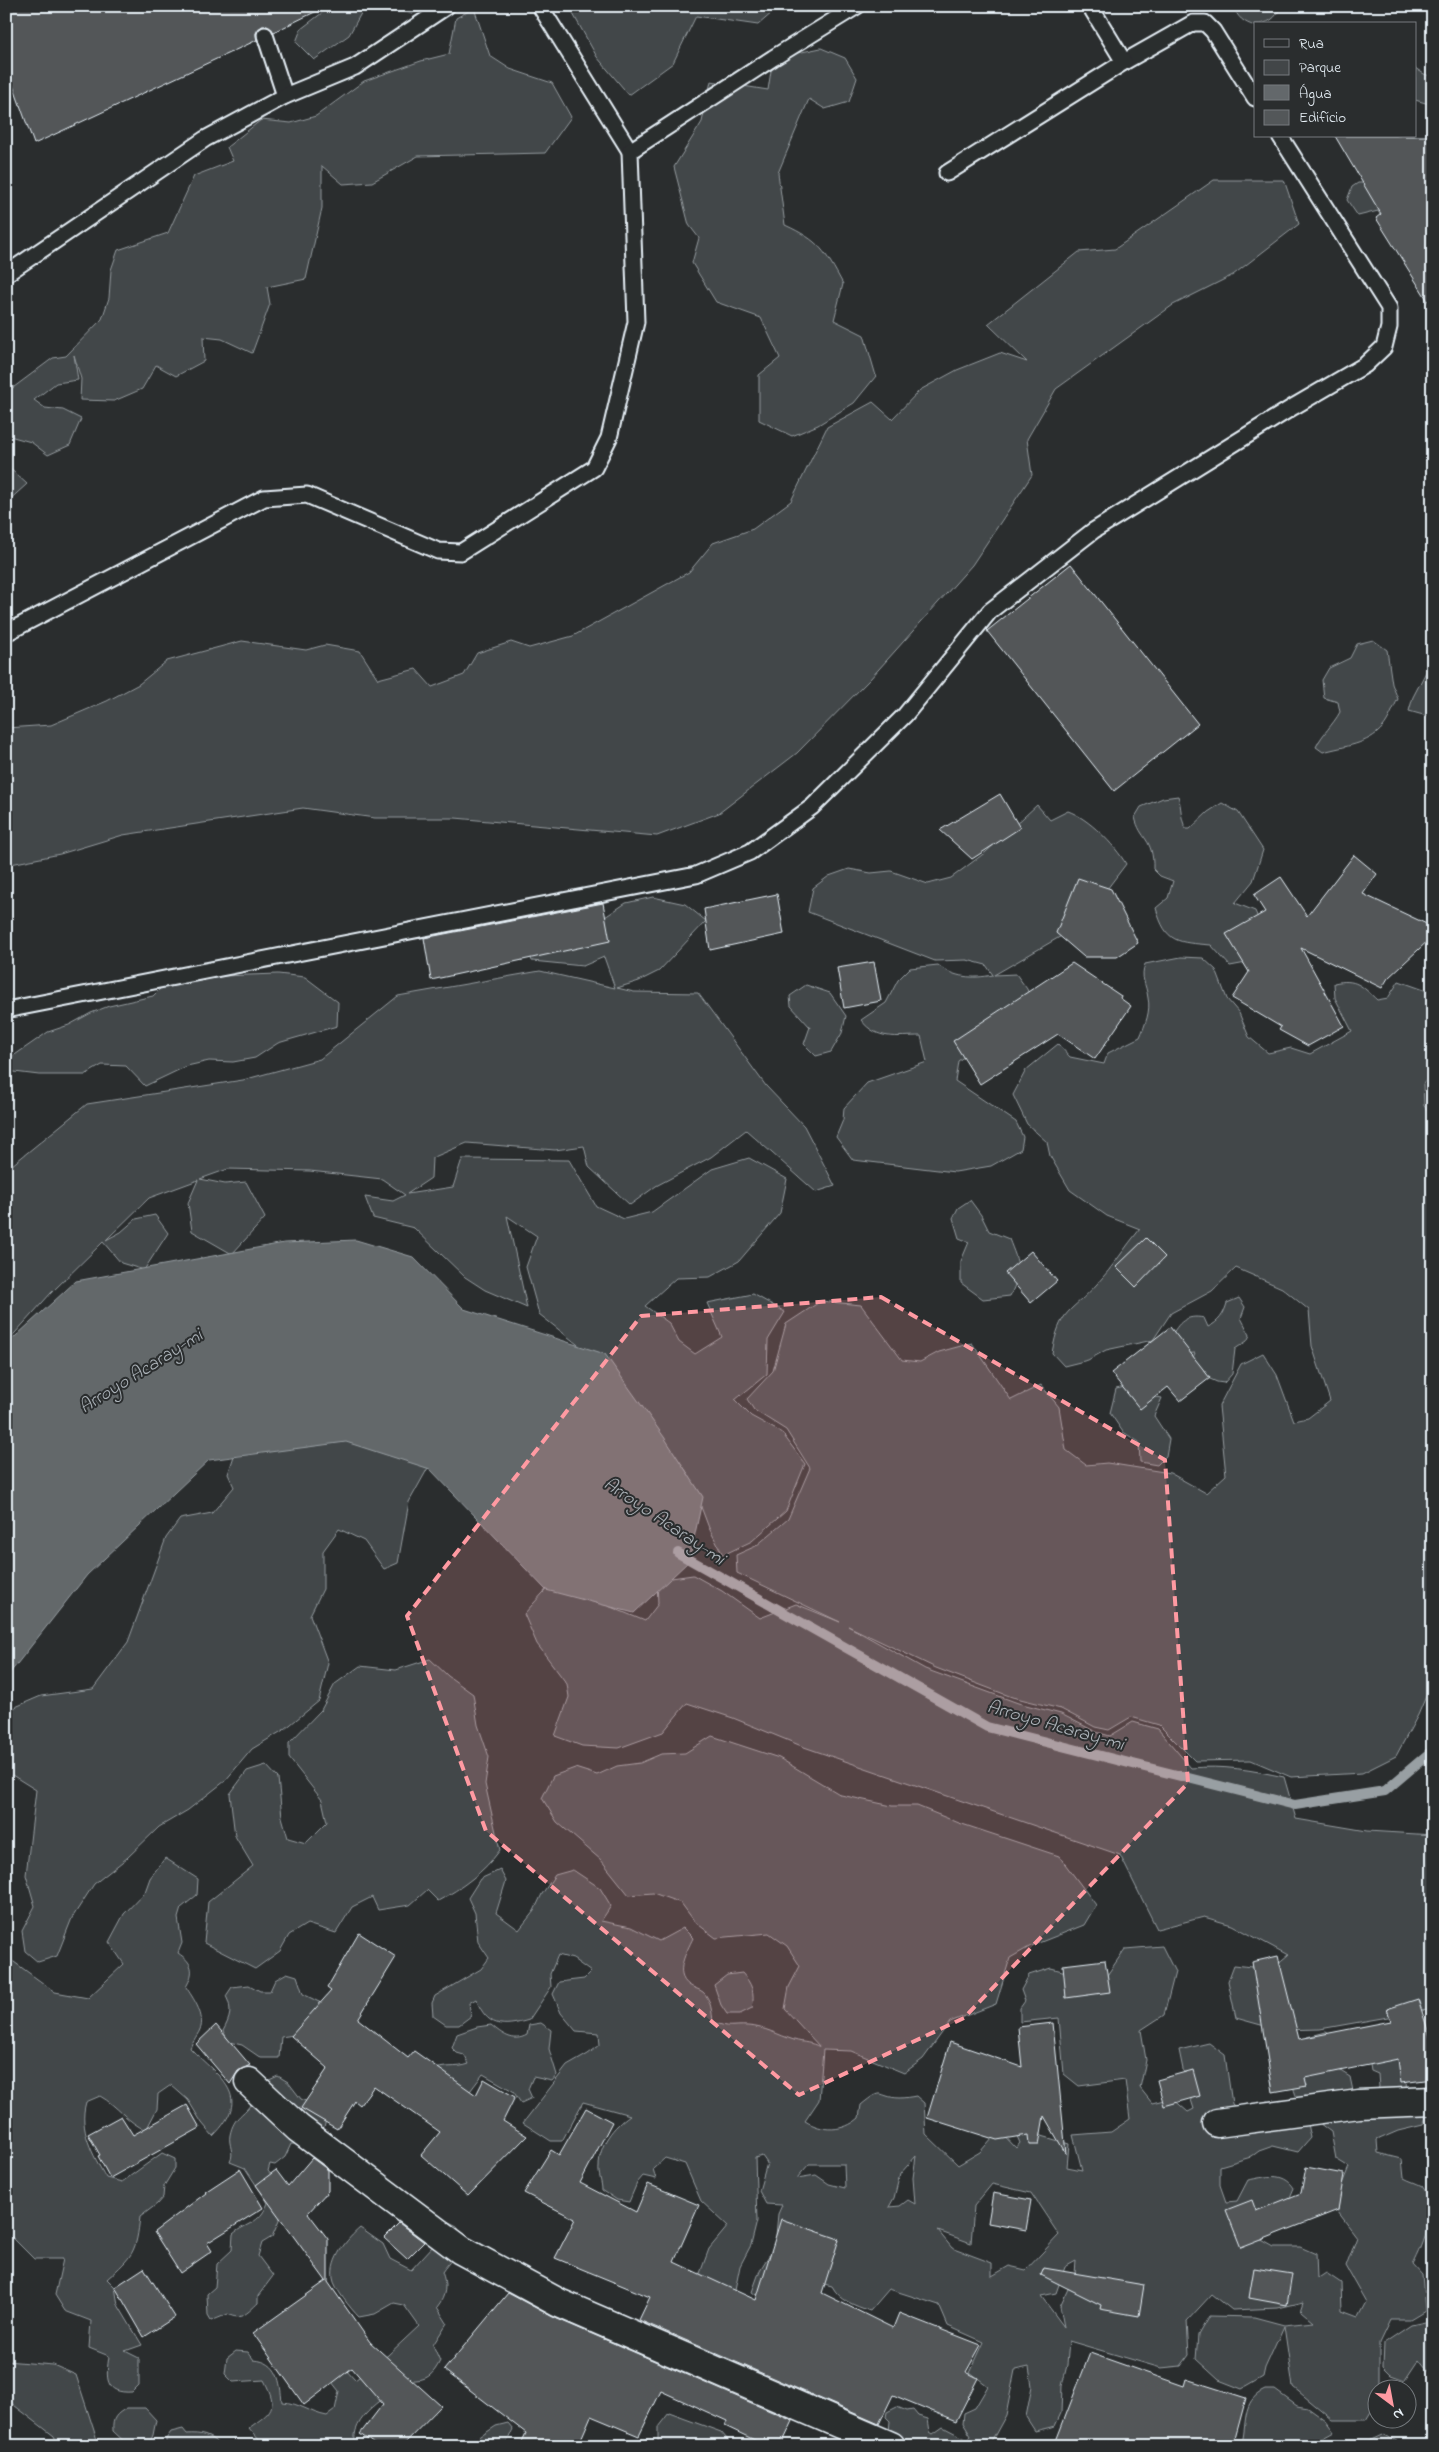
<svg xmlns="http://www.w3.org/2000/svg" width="1439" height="2452" font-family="'Indie Flower',sans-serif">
  <rect width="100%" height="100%" fill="#2a2d2e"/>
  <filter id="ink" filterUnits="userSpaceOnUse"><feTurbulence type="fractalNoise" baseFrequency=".02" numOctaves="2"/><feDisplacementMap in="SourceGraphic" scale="10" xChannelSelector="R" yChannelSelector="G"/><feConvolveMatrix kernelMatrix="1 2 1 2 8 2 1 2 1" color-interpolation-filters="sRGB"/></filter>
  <g filter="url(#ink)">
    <g fill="#424648" stroke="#959ca0" fill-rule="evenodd">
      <path d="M331,6h34l-16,29 -35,25 -18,-18 5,-13z"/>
      <path d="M384,6h41l-13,8z"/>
      <path d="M572,6h208l-22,19 -62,-9 -23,47 -44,32 -32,-38 -25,-45z"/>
      <path d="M1233,6h48c-5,13 -13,18 -26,18v2c-12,-4 -17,-8 -22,-20z"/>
      <path d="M474,8l16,48 20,13 42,14 19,34 -26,36 -127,3 -46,26 -29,2 -21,-18v42l-16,71 -39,8 3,17 -18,49 -30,-14 -19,-2 1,24 -28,15 -20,-11 -14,24 -28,12 -34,-1 1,-21 -7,-24 4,25 -22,3 -22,17 11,8 18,2 18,9 -11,26 -22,10 -17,-13 -25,-7v-42l47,-35 13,-2 36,-37 7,-21 2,-28 7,-20 50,-17 26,-57 39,-15 -6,-14 34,-27 30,3 25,-7 48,-35 57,-20 28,-7 7,-36z"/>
      <path d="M821,48l24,10 12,20 -8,24 -24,7 -16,-10 -31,74 7,52c35,16 40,26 58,59l-9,36 30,15 12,41 -22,27 -36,22 -26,11 -33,-16v-45l21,-17 -19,-40 -45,-16 -24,-39 7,-25 -10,-13 -15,-58 28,-45 9,-41 57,9 5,-32z"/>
      <path d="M1415,68l9,6 9,3v28l-18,-5z"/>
      <path d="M1214,180h70l15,44 -66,51 -60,30 -117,84 -29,50 5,36 -60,90 -102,114 -73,74 -78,60 -62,23 -202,-18h-80l-72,-10 -180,27 -63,19 -54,11v-137l45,-3 56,-24 32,-17 28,-23 75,-20 64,9 19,-5 35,6 18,28 38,-10 16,18 32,-12 13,-22 34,-11 18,6 44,-12 116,-64 24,-29 40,-14 38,-28 36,-74 46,-25 19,17 28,-29 37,-20 43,-17 27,9 -39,-38 91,-72 36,-3z"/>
      <path d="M1358,183h15l12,40 -7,-12 -20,5 -11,-16 5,-13z"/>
      <path d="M6,465l21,19 -21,19z"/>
      <path d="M1373,640l14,10 5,34 6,15c-5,9 -9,21 -15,28 -15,18 -39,19 -60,25l-7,-5c6,-13 17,-22 24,-35l-2,-10 -14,-4 -2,-18 7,-12 21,-10 7,-14z"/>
      <path d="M1427,670h6v39l-6,7 -18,-5 4,-14z"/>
      <path d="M1178,796c4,12 2,22 8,33h4l18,-17 14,-9 16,9 25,38 -10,31 -18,22 20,8 15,36 -8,13 -32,6 -19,-21c-33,-3 -45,-1 -55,-37l12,-10 5,-17 -13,-5 -7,-7c1,-31 -13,-29 -18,-52l6,-10 22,-9z"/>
      <path d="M1037,805l13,15 18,-9c20,7 47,34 58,53l-31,41 -6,15 -95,55 22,-1 11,15 7,18 -76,54 -3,20 61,41 7,15 -2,12 -30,17 -36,6 -102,-12 -17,-23 7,-17 1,-12 23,-25 60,-21 -6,-26c-24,0 -44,5 -60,-16l25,-17 12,-23 12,-12 28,-3c16,13 35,14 55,10l-7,-10 -19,-5 -32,1 -127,-49 5,-24 16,-12 20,-7 22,4 20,-2 37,13 23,-6 35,-26z"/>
      <path d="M653,897l32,7 21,17 -47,50 -20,10 -22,7 17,4 64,1 68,93 38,40 31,60 -19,6 -70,-62 -35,27 -55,29 -26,19 -41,-38 -5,-21 -29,4 -88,-7 -35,15 -1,20 -24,16 46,-7 9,-28 107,1 27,46 28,13 28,-7 60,-43 37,-11 38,21 -7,34 -41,48 -29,16 -34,1 -31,28 24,17 10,19 16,12 27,-17 -15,-34 46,-9 32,18 -17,28 -1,34 -32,26 16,16 31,17 23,31 -19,47 -34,30 -29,14 -14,-27 -20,-53 -84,-120 -23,-7 -43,-34 -13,-47 11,-31 -30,-20 20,92 -42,-18 -20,-13 -51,-49 -41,-10 -8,-21 28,4 12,-6 -23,-16 -72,-8 -82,-2 -28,10 25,5 21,-2 19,36 -33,36 -40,-23 -4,-28 10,-23 -49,18 -43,42 15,-8 15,-13 19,-4 13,18 -24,37 -23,-7 -18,-21 -52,51 -45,50v-173l81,-66 156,-24 77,-21 78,-63 142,-25 75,17 -11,-31 -21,9 -51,-5 -7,-20 65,-14 36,-24z"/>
      <path d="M1181,957l22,1 13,12 11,29 12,14 10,24 19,16 23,-5 19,6 42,-23 -17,-33 -1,-15c22,-5 28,3 43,17l11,-2 11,-17 28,10 6,-3v83l-10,13 1,22 7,8 2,17v549l-15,35 -22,41 -34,17 -71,4 -40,-17 -56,1 -36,-36 -28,-8 -22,13 -14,-3 -34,-18 -49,-12 -76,-29 -88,-42 77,43 93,34 43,11 35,18 14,4 23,-14 25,7 33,39c32,-3 61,2 93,9l12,42 71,12 66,4v174l-113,20 -41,1 -43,-12 -8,-37 6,-16 37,4 17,-14 -56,-30 -28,-8 -47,12 -37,-74 -316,-108 -71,-29 -46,-15 -24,29 -44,16 -37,-2 -27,-10 14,-39 -2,-13 -30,-40 -13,-30 28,-31 93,38 13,-17 -1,-24 36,-5 29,16 38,27 36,-14 44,18 -103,-49 -1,-18 20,-9 32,-27 22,-51 -24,-38 -32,-20 -7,-11 26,-28 13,-47 35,-23 40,4 41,55 18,2 19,-10 33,-9 39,57 30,-15 18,22 7,43 20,15 21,-2 63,10 36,20 20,-18 -7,-69 22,-42 22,-11 14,22 17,46 14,-3 22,-17 -18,-55 -3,-36 -27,-22 -46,-20 -24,23 -41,22 -18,27 -47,10 -18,10 -24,6 -12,-13c8,-45 18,-39 45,-69 16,-17 28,-37 43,-55l-33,-13 -37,-26 -20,-34 -3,-14 -20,-18 -14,-29 13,-25 32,-26 12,13 34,7 4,-11 32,-16c5,-12 11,-26 8,-39 -2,-16 -8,-18 -3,-34z"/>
      <path d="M278,974l27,3 33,25 -1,24 -59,17 -23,15 -22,4 -24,-1 -22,5 -42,20 -19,-20 -24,-1 -17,10h-46l-33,-4v-10l42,-29 21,-7 22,-12 18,-7 44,-10 18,-18 26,3 26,-5z"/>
      <path d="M806,985l24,8 16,23 -4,17 -11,19 -15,4 -12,-12 6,-17 -19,-21 -1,-10z"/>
      <path d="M970,1200l11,15 8,16 20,8c10,26 14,31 1,57l-27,3 -22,-16v-22l8,-19 -10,-4 -6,-20 5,-10z"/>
      <path d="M1239,1298l6,9 -4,11 9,17 -3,6 -12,8 -3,25 -8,9 -7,-1 -21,-9 -5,-11 4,-9 -14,1 -10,-17c7,-14 15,-23 33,-19l4,9c11,-5 16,-13 19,-24z"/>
      <path d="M1134,1385l12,10 16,3 -8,18 15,23 -3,17 -9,9 -17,-3 -1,-20 -16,-10 -13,-19 6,-24z"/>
      <path d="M291,1400l143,57 -25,45 -11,61 -14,6 -20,-28 -25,-12 -16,22v38l-13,26 18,48 -9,38 -34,28 -33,20 -27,32 -37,29 -29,17 -32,31 -33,26 -22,34 -15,38 -19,6 -13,-11 -3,-20 13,-25 -9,-31 10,-85 -24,-15 -6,4v-68l35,-15 52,-7 35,-47 38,-104 14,-19 32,-6 22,-26 -6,-13 9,-27z"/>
      <path d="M430,1659l18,17 25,18 5,31 11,32 -4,27 15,66c-16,22 -38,38 -62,51l-11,-11 -17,15 -32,5 -6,-13 -20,10 -16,26 -29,-9 -18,11 -9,16 -25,18 -51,-26 4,-41 45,-36 -18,-30 -5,-42 17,-23 19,-6 12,13 4,39 6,21 18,5 21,-21 -5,-22 -33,-42v-15l32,-33 14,-26 25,-18 36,4z"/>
      <path d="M712,1736l67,22 62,37 51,11h25l42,17 100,33 37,49 -12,20 -53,21 -21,12 -14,46 -46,18 -27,37 -19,14 -53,-22 -28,-1 -4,50 -14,21c18,11 38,11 54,-3l2,-13c23,-19 16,-8 38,-7 5,0 12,-1 17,-2l8,7 2,31 32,31 22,-13 19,-22 17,18 4,-5 -16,-36 15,-5 23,34 27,8 -2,23 15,3 -9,-35 38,-3 19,-13 -5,-39 -46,6 -15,-12 -5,-56 -39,4v-14l5,-7 -4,-11 8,-15 22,-7 30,8 20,8 24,-35 37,-3 13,26 -11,43 -23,15 5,30 -6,28 12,15 20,-5 16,14 6,-3 -8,-25 -7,-34 30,-7 16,12 7,49 14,12 60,3 4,19 -12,14 -25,-6 -14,5 -8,6 -31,9v19l6,17 11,-1 11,-21c17,-3 35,-9 46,8l-9,21 -36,24 25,14h26l16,7 1,25 9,-6 15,10 1,28 16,6 8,-15 -20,-35 11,-30 -19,-25 2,-23 9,-22 -13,-8 -5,-27c-18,-13 -40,-30 -38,-55 1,-12 12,-26 14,-40l19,-5 13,8 -5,27 16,10 3,14 -4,17 22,-4 8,-17 -1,-13 -7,-3 -2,-13 38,1 -1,35 22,18 -5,13 -25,6 -21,9 1,13 24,6 2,19c5,3 13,5 18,8 17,22 2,58 -9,79l9,10 3,36 -15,9h-20l-11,23v46l-3,1v15l-9,15h-34l-40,-33 -9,-61 -19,42 -2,9 -21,12 -23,-9 -23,-21 2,-24 11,-19 45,1 30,8 30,-3 -13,-11 3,-9 -26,6 -46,2 -20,-16 -25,27 2,34 -8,11 -20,2 -92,-27 -2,24 -5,21 -1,27 -6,13 -20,5 -9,-14 6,-31 -3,-19 -14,3 -9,45 -17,31h-84l-16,-14 1,-11 -4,-4 1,-5 10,-5 10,4 6,-1 5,6 10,3 2,13 3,2 10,-7 25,13 3,-4 -8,-13 1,-10 11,-5 13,-22 -18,-14 14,-30 -36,-16 -9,-21 -50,-16 -19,22c-16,-6 -30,-10 -38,-25l-8,-2 -57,19 -15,-11 8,-22 15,-24 3,-32 4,-9 -16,-1 -7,-13 8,-28 -5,-7 -7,2 2,63 -6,24 -11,21 -8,39 -33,-29 10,-27 19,-23 -27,-25 -16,-37 -20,-6 -12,11 3,10 -13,-3 -6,7 -8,19 -12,-2 -15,-10c0,-8 -4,-16 -3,-23 0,-23 14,-40 31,-52l-47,-13 -21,39h-11l-28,-18 44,-57 21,-12 12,-9 -1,-12 -23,-2 -15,-18 -8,-19 6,-12 25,-3 7,-7 -18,-13 -15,-4 -8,19 1,13 -22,33c-27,8 -42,7 -53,-21l-7,4 2,13 -12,9h-13l-13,-9 -1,-13 3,-7 46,-27 8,-11 -11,-16 -3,-29 -7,-15 12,-19 20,-9 6,11 -10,32 23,17 15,-19 8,-17 13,-19 18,-5 27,18 11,18 -10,15 30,6 28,14 24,-13 10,10c-6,13 -20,36 -4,47 4,3 10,4 14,7 8,7 9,21 10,30 18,7 18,3 35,4 17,1 30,9 46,14 10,3 17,2 26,7l-35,-38 4,-22 11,-21 -13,-20 -18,-13 -53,5 -21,-16 -14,-19 -28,-10 -24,2 -28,-35 -44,-38 -15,-24 11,-22 22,-8 22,7 20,-9 23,-3 21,-9 24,-1zM916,2156l-3,22 2,26 -7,-4 -8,6 -11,1 5,-9 6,-24zM809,2164h35l1,24 -16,-4 -13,-9 -19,3zM992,2184l39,9 28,42 -33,35 -17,-4 -17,10v-13l-40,-15 -14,-17 33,12 3,-37zM1076,2261l-1,13 -15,32 4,21 -23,-31 15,-3 9,-26z"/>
      <path d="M165,1858l33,21 -1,16 -16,13 -3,10 4,25 -4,10c15,10 17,18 8,34 7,11 18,26 15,40 -2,7 -9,14 -11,21 30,31 64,47 23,88l-11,-13 -14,-23 -17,-15 -13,9 -1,15 -11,21c-18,-7 -28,-24 -46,-34l-14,6c-8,27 7,53 20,76l16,4 40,-29 13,6v9l-11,18 -1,11 -6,7 -17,13c-4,35 -6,38 -33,62l8,8 3,18 24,40 -17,6 14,7v27l-7,7c-28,2 -26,-15 -23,-36l-20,-8 2,-27 -26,-10 -10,-16 8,-36h-29l-28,-28v-271l8,2 41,30 33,6 36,-34 -15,-22 15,-28 21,-22 5,-14z"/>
      <path d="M287,1973l10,3 6,18 22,11 -19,28 -25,4 -2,21h-18l-19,-13 -13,-3 -6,-11c7,-13 10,-21 3,-35l6,-9 17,-2 11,6h10l5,-11z"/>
      <path d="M742,1973c10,11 13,19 10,35l-12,6h-13l-6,-9 -7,-20 13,-10z"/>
      <path d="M541,2023l10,7 -2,19 8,26 -5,6 -19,-4 -5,12 4,9 -11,5 -8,-12 -30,-17 -19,25 -33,-28c13,-7 25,-2 38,-7l-5,-9 -7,-2 -5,-5 5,-14 20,-7 14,-2c11,9 22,18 36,10l2,-10z"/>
      <path d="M278,2076l10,6 13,17 20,9c2,5 5,11 4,16 -2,13 -23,21 -34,20l-6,13 -10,8 -5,-1 -2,7 5,6 8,39 -9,21 -10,6 -4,13 15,20 -15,20v7c-9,8 -17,19 -30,11l-17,7 -3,-5 -1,-22 8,-7 2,-23 15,-14 1,-16c14,-12 26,-9 35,-31l-23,-35 -15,-6c5,-10 -2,-17 0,-27 4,-20 15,-20 22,-33 2,-5 3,-11 4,-16z"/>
      <path d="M445,2220l12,6c11,24 -2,27 -15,46 5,13 4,24 -5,35l10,16 -14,22 7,16c-7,14 -13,20 -30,19 -20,15 -63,37 -54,66h-92l-15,-18c23,-17 30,-19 15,-48l-31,2 -8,-8 2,-16 9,-7 12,1 6,8c25,2 26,22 28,42 18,1 28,11 45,14l8,-6 4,-19 -11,-14 17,-8 10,11 33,-25 31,-29 -15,-21 -10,-2 -19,11 -16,3c-8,-8 -25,-29 -26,-39 -3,-19 14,-39 27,-50l23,16 7,15 21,11 22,-24 4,-22z"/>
      <path d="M1430,2321l3,2v54l-14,-18 -14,21 -14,-5 -8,-8 1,-24 27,-18z"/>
      <path d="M6,2361l47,4 23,10 23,71h-40l-5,-10 -48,-37z"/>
      <path d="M1265,2390h10l22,16 11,2 18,13 8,11 -26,14h-67c7,-21 -1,-45 24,-56z"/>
      <path d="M127,2408h18l11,12 -3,15 -5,11h-19l-16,-15c-1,-13 3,-17 14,-23z"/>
      <path d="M669,2413l52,19 12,14h-75v-19z"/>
      <path d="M508,2423l5,6 -8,17h-28l1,-8 18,-12z"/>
      <path d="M183,2429l4,5c13,-1 24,1 33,12l-54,-1v-6l5,-7z"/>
      <path d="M1382,2434l22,12h-39l6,-7z"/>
    </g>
    <path fill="#63686b" stroke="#989fa3" d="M356,1240l57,17 51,52 141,45 59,83 39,60 -14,64 -55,52 -88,-23 -116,-121 -84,-27 -137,18 -122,115 -81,103v-333l70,-64 208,-38z"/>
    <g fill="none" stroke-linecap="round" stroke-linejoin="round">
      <path stroke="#989fa3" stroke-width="10" d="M678,1553l309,174 308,78 90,-14 48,-41"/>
    </g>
    <g fill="#535759" stroke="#e8f1f8">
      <path d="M6,6h321l-53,26 -7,-6h-5l-6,7 1,7 -223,104 -28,-78z"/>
      <path d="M1335,136h98v173l-57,-91 5,-4z"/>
      <path d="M1071,564l127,160 -84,67 -127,-160z"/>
      <path d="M1000,794l20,34 -48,31 -32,-29z"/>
      <path d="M1354,855l23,19 -14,20 70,33v9l-45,42 -6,10 -81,-40 43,78 -36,20 -29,-16 2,-3 -49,-29 17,-26 -23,-38 39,-22 -11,-17 27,-18 26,39z"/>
      <path d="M1078,878l33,11 27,54 -21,14h-33l-28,-24z"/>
      <path d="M777,894l7,40 -74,16 -6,-41z"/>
      <path d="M603,903l7,38 -179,39 -7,-42z"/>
      <path d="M874,962l7,39 -37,7 -7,-40z"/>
      <path d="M1072,963l49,33 -1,2 11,8 -36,53 -37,-25 -78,50 -27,-43z"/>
      <path d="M1146,1238l19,19 -29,30 -20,-20z"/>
      <path d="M1031,1251l26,30 -26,22 -26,-30z"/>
      <path d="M1170,1327l40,51 -30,23 -12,-14 -28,22 -29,-36z"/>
      <path d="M359,1933l37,24 -38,62 50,39 6,-7 62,44 8,-16 31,18 -12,24 24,15 -59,60 -47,-41 19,-23 -66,-46 -14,19 -5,-4 -18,28 -36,-21 27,-40 -37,-32 40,-45 -4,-3z"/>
      <path d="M1278,1956l21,83 92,-18 -4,-12 31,-10 15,47v33l-32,4 -3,-24 -93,19 2,8 -34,6 -21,-130z"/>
      <path d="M1105,1960l5,32 -44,6 -3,-33z"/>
      <path d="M1053,2023l13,131 -22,-38 -5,29h-10l-1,-10 -31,5 -70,-22 23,-76 72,25 -4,-40z"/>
      <path d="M216,2025l34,40 -12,6 -8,13 -34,-40z"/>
      <path d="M1193,2070l7,26 -36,10 -7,-26z"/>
      <path d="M187,2105l13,23 -90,50 -12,-22 2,-1 -12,-21 33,-18 12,19z"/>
      <path d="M586,2108l26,14 -32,61 56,29 12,-28 51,21 -25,57 82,38 25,-81 58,20 -17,54 71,35 6,-15 82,32 -15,27 12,6 -22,43 -63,-26 -14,29 -240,-104 11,-23 -95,-39 20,-39 -51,-26 27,-43 8,5z"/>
      <path d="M312,2158l16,12v21l-20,22 20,26v43l42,60 71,64 -39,40h-25l-17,-12 23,-30 -31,-36 -48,37 -51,-72 73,-52 -70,-96 20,-15 12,16z"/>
      <path d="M1306,2167l38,7 -6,36 -97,38 -15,-38 26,-10 4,11 45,-18z"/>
      <path d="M240,2169l23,39 -56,35 5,8 -32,22 -26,-41 52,-39 -1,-1z"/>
      <path d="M993,2193l38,7 -5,30 -38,-7z"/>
      <path d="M399,2223l25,19 -17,17 -23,-21z"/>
      <path d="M144,2268l31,49 -31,20 -29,-50z"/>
      <path d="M1044,2268l100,17 -5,31 -39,-7 1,-4 -60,-30z"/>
      <path d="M1254,2268l38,6 -5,31 -38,-7z"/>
      <path d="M508,2293l45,24 240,104 -12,25h-14l-42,-20 2,-5 -66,-30 -22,45 -48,-20 -13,30h-58l6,-13 -82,-63z"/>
      <path d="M1090,2353l94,33 2,-7 60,19 -13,48h-179z"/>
    </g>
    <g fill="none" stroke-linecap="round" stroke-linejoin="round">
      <g stroke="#e8f1f8" stroke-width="19">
        <g id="lane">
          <path d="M540,6l90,145"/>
          <path d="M265,35l20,61"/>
          <path d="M1124,62l69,-39h12l8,8 42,67"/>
          <path d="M947,173l177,-111 -34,-56"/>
          <path d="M6,274l199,-135 80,-43 70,-29 92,-61"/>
          <path d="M6,633l258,-135 43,-3 131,56 23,1 133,-84 15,-30 27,-116 -6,-171 143,-93 84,-52"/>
          <path d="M6,1010l690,-135 54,-23 62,-45 93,-92 85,-104 103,-80 200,-124 72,-42 19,-18 5,-20v-19l-109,-172"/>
        </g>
      </g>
      <g stroke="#e8f1f8" stroke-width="31">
        <g id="street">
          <path d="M249,2082l49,46 163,122 98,53 332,143"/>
          <path d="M1217,2123l142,-19 74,-3"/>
        </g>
      </g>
      <use href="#lane" stroke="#2a2d2e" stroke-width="15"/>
      <use href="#street" stroke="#2a2d2e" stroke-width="28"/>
    </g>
  </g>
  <path fill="#ff9aa2" fill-opacity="0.2" stroke="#ff9aa2" stroke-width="4" stroke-dasharray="10 6" stroke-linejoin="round" d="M881,1297l284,163 23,323 -224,235 -165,77 -313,-264 -79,-215 234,-300z"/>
  <g text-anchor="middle" stroke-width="4" stroke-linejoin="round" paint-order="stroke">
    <g font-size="19" font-style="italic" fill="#acb3b9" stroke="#2a2d2e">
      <text transform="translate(140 1370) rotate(-32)" y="7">Arroyo Acaray-mi</text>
      <text transform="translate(665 1520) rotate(34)" y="7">Arroyo Acaray-mi</text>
      <text transform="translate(1056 1724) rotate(16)" y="7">Arroyo Acaray-mi</text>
    </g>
  </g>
  <rect width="1439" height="2452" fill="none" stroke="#2a2d2e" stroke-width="25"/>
  <rect x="12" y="12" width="1414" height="2427" fill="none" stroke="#e8f1f8" stroke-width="2" filter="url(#ink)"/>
  <rect x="1254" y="22" width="162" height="115" fill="#2a2d2e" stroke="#767b7f"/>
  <rect x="1264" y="39" width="25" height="8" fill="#2a2d2e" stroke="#767b7f"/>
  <text x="1299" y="48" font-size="15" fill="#e8f1f8">Rua</text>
  <rect x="1264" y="60" width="25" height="15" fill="#424648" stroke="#767b7f"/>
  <text x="1299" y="72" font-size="15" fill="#e8f1f8">Parque</text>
  <rect x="1264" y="85" width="25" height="15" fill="#63686b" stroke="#767b7f"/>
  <text x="1299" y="98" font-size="15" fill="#e8f1f8">Água</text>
  <rect x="1264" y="110" width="25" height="15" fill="#535759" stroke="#767b7f"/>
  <text x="1299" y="122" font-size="15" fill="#e8f1f8">Edifício</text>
  <g transform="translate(1392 2404) rotate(148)"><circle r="24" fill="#2a2d2e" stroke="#767b7f"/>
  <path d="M0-4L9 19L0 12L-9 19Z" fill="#ff9aa2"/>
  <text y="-8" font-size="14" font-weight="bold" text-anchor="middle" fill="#e8f1f8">N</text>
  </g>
</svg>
